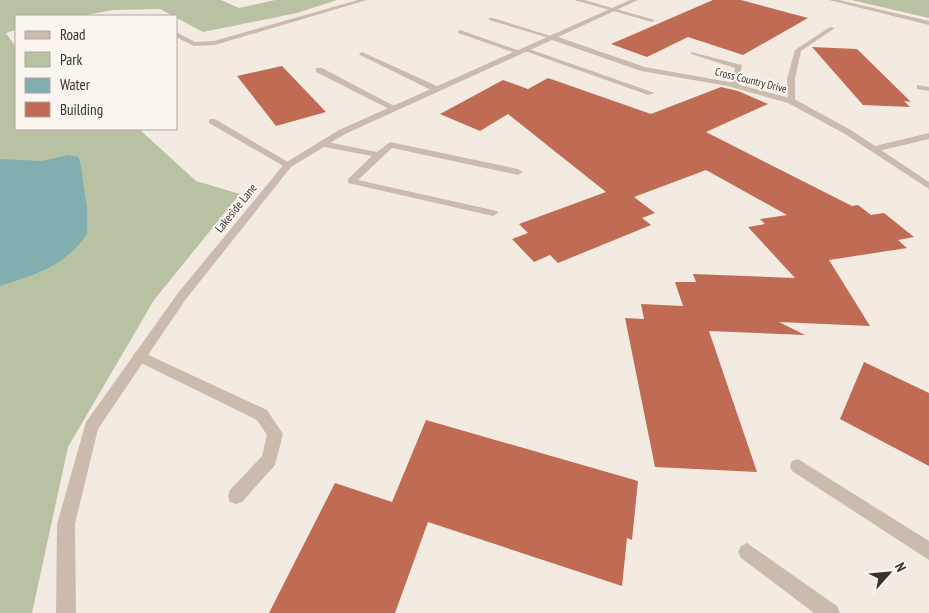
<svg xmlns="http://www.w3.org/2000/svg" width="929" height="613" font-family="'PT Sans Narrow',sans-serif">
  <rect width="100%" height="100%" fill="#f3ebe2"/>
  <g fill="#b8c2a2">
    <path d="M0,0h221l18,8 36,-8h62l-40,13 -94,19 -43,-23 -48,1 -30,6h-66v14l-10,3 10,14v82h123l57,52 44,13 -86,106 -86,147 -36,166h-32z"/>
    <path d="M851,0h78v18z"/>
  </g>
  <path fill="#82aeaf" d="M69,155l9,2 2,4 7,46v27c-23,33 -50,40 -87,52v-127l41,2z"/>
  <g fill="#c06b53">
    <path d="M713,0h28l67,18 -65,37 -55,-18 -41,20 -36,-13z"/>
    <path d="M812,47l45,2 54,53 -7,-1 6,6 -47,-2z"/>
    <path d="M282,66l44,46 -50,14 -39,-50z"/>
    <path d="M548,78l103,36 70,-27 17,4 30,13 -62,28 146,74 6,-1 13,10 13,-2 30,24 -16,3 9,8 -78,12 41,66 -91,-4 26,13 -96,-4 48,141 -102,-5 -30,-149 19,1 -3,-15 42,2 -8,-24h21l-3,-8 102,4 -47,-51 17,-3 -5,-5 27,-4 -81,-45 -72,27 21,16 -13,5 9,7 -93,38 -8,-8 -16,7 -22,-23 16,-6 -9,-9 87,-32 -98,-78 -28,17 -40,-17 63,-34 25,9z"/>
    <path d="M864,362l65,31v73l-89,-47z"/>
    <path d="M426,420l212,61 -6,59 -5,-2 -5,48 -194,-64 -33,91h-126l66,-130 57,19z"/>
  </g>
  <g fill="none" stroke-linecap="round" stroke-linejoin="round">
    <g fill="#cbbbae" fill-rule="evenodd">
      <path d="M358,0h9l-152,45 -21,1 -18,-9v-5l19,10 19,-1z"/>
      <path d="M574,0h10l71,20 -3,2z"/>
      <path d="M489,18h4l61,19 -5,1 -60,-18z"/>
      <path d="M830,27l5,1 -34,23 -6,28v22l-7,2 -1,-24 8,-29z"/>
      <path d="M460,30l60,21 1,1 -5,1 -58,-20v-2z"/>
      <path d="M522,48h4l129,45 -7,2 -126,-45z"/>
      <path d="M362,52l77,35 1,2 -7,2 -73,-36 -1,-1z"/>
      <path d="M691,52l51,13 -4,23 -7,-2 4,-18 -44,-14z"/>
      <path d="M316,68h6l76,40 -7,2 -75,-38z"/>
      <path d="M917,85l12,2v4l-12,-2z"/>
      <path d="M209,119h6l78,46 -5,3 -3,-1 -76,-44z"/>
      <path d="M929,133v6l-55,13 -5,-3 2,-2z"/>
      <path d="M322,141l55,11 13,-10 128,27 5,3 -5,3 -126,-27 -34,32 139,31 1,2 -5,3 -145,-33v-4l24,-23 -53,-10v-4z"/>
      <path d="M140,351l127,59 16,24 -8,31 -33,37 -6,2 -6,-2 -2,-6 2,-6 32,-34 5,-21 -10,-15 -122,-60 -2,-4 2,-4z"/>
      <path d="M798,459l131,82v19l-137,-89 -2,-5 2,-5z"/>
      <path d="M747,543l90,63 3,7h-26l-73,-55 -3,-6 3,-6z"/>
    </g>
    <g fill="#cbbbae" fill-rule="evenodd">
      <path d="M630,0h8l-80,37 87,30 84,15 65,17 57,31 78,52v7l-84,-55 -57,-31 -60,-17 -87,-15 -89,-31 -207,94 -54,33 -105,132 -88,130 -23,95 1,89h-20l1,-89 29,-102 92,-129 107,-130 54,-33z"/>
      <path d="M829,0h10l90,21v4z"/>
    </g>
  </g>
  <g text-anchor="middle" stroke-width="4" stroke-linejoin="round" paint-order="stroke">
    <g font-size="11" fill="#3a302c" stroke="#faf5ef">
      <text transform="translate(751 80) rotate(14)" y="4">Cross Country Drive</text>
    </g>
    <g font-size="12" fill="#3a302c" stroke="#faf5ef">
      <text transform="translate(236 208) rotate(-51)" y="4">Lakeside Lane</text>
    </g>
  </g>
  <rect x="15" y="15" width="162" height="115" fill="#faf5ef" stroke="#ada6a1"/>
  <rect x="25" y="31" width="25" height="8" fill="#cbbbae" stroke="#ada6a1"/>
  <text x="60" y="40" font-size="15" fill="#3a302c">Road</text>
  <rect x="25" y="52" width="25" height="15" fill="#b8c2a2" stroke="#ada6a1"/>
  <text x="60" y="65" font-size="15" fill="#3a302c">Park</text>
  <rect x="25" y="78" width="25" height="15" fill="#82aeaf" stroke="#ada6a1"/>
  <text x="60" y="90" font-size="15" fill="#3a302c">Water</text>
  <rect x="25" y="102" width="25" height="15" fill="#c06b53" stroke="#ada6a1"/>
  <text x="60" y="115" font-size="15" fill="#3a302c">Building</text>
  <g transform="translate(889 573) rotate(63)" stroke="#faf5ef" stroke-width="4" paint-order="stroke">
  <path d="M0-4L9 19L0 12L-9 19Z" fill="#3a302c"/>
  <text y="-8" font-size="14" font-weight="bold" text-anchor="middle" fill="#3a302c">N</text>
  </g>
</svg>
